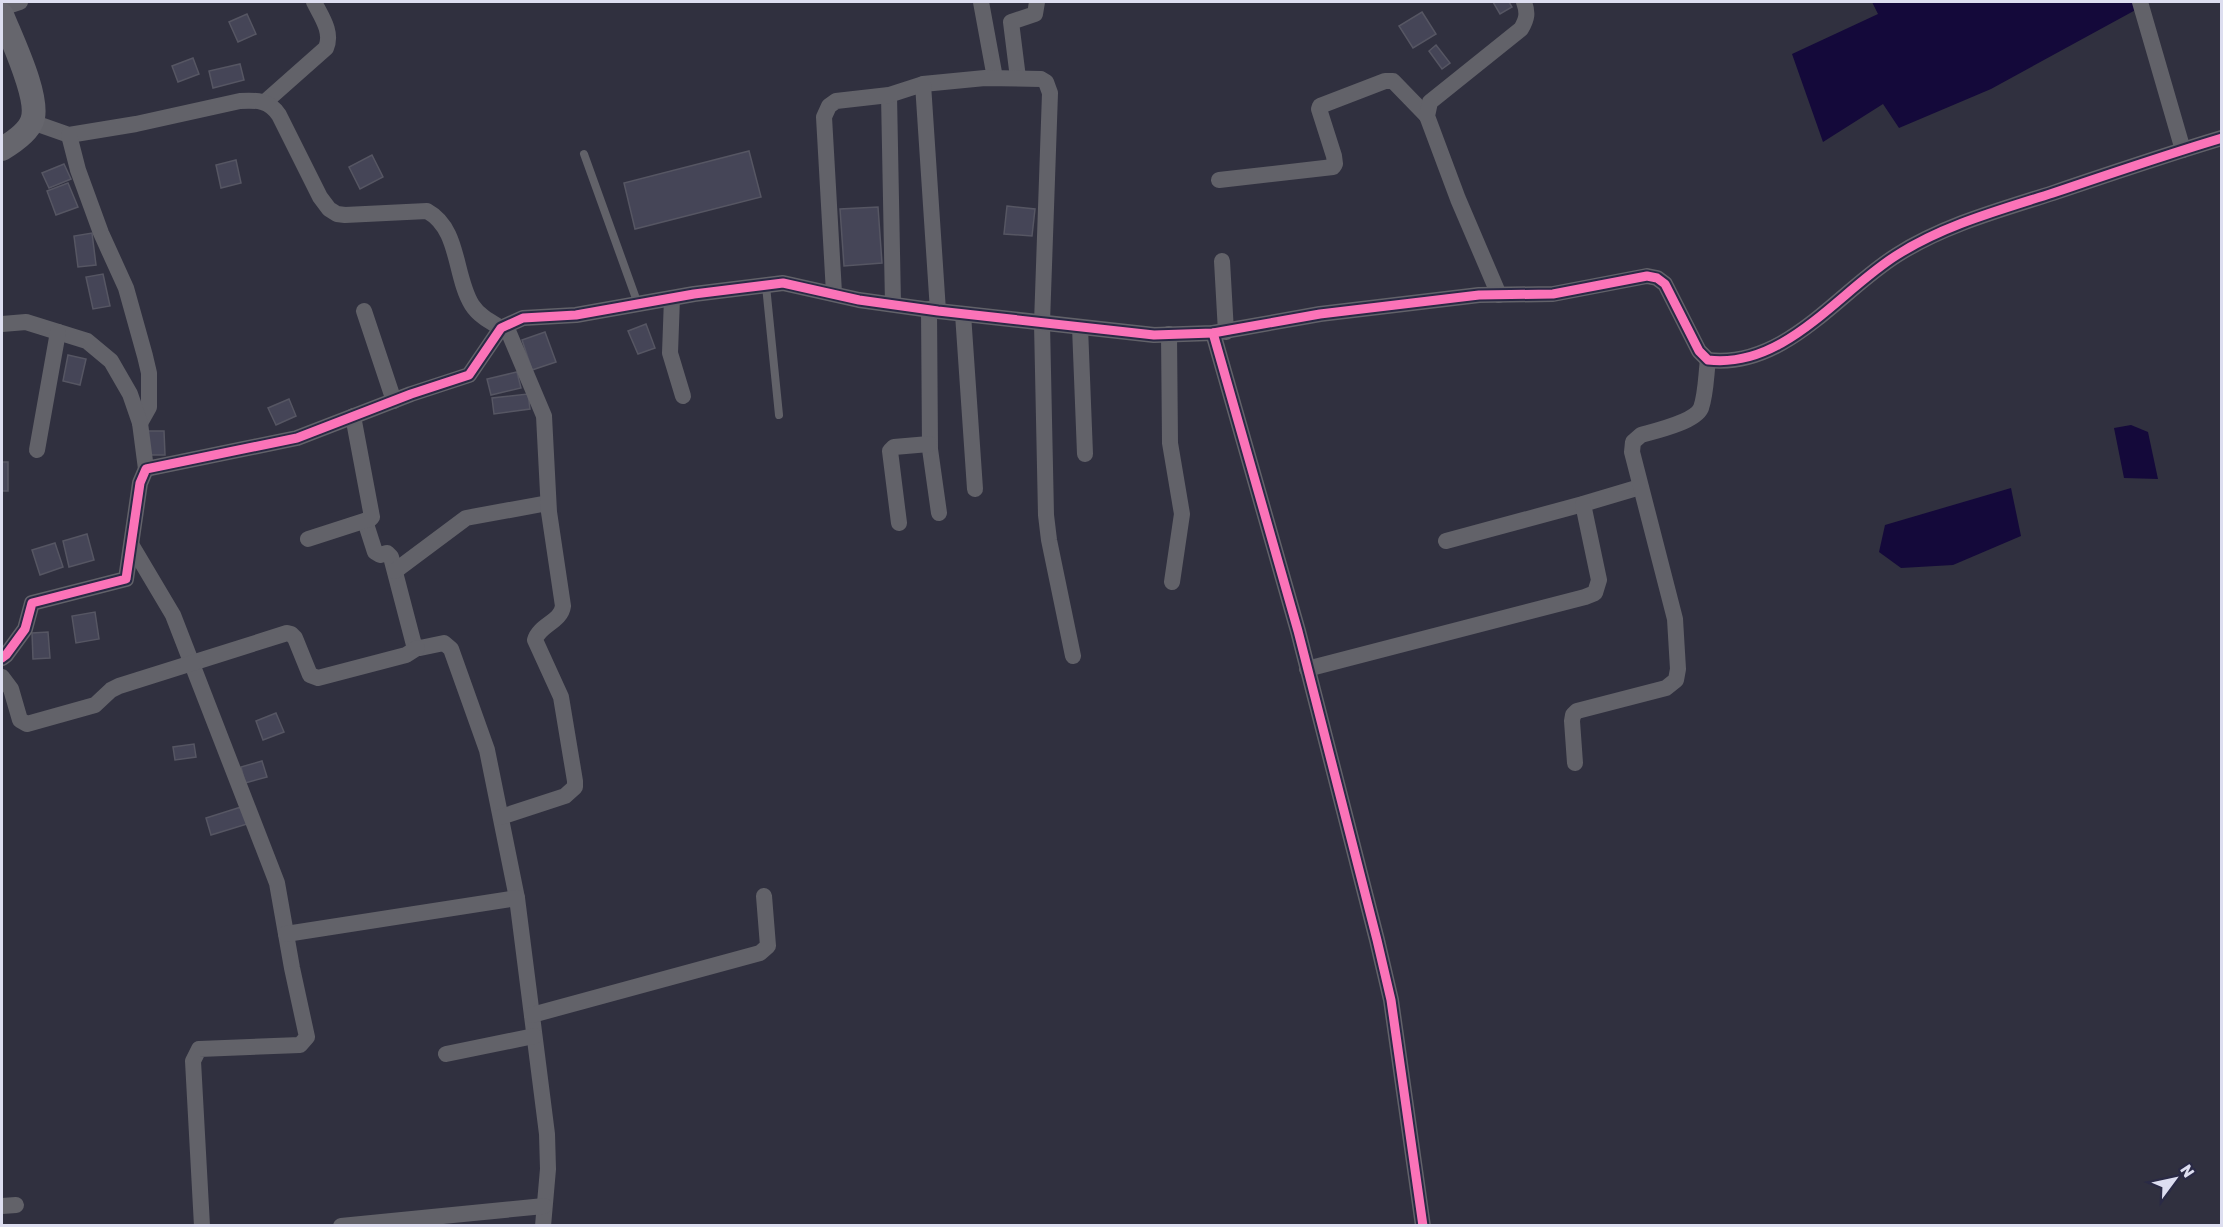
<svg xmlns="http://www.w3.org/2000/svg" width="2223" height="1227" font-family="Rubik,sans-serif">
  <rect width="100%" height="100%" fill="#30303f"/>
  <g fill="#14093a">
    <path d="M1872,2h267l2,5 -150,82 -92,39 -16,-24 -60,38 -31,-88 86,-40z"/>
    <path d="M2131,425l17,7 10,47 -34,-1 -10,-50z"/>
    <path d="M2011,488l10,48 -68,29 -52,3 -22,-16 6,-27z"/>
  </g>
  <g fill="#454557" stroke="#565663" stroke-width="1.5">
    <path d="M1493,2h16l3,5 -12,7z"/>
    <path d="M1422,12l14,22 -23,14 -14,-22z"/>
    <path d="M247,14l9,20 -18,8 -9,-20z"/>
    <path d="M1436,45l14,18 -8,6 -13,-18z"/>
    <path d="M193,58l6,16 -21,8 -6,-16z"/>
    <path d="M240,64l4,16 -31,8 -4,-17z"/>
    <path d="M749,151l12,46 -126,32 -11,-46z"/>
    <path d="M372,155l11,22 -23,12 -11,-22z"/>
    <path d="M236,160l5,23 -20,5 -5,-23z"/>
    <path d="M64,164l7,15 -22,9 -7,-15z"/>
    <path d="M68,183l10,24 -22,8 -9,-24z"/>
    <path d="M1007,206l28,3 -3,27 -28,-2z"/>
    <path d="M878,207l4,56 -38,3 -4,-57z"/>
    <path d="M92,233l4,32 -18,2 -4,-31z"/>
    <path d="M103,274l7,32 -17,3 -7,-32z"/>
    <path d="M646,324l9,24 -17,6 -10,-23z"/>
    <path d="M545,332l11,30 -24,8 -10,-30z"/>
    <path d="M68,355l18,4 -6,26 -17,-4z"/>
    <path d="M517,372l4,16 -30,7 -4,-16z"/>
    <path d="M528,394l2,15 -36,5 -2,-16z"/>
    <path d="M289,399l7,17 -20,9 -8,-17z"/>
    <path d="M146,431h18l1,24h-18z"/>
    <rect x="2" y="462" width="6" height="29"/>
    <path d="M87,534l7,26 -25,7 -6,-26z"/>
    <path d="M55,543l8,24 -23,8 -8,-25z"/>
    <path d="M95,612l4,27 -23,4 -4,-27z"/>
    <path d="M48,632l2,26 -17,1 -1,-26z"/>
    <path d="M276,713l8,19 -21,8 -7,-19z"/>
    <path d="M194,744l2,13 -21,3 -2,-13z"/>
    <path d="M262,761l5,16 -22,6 -4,-16z"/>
    <path d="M241,807l6,17 -36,11 -5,-17z"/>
  </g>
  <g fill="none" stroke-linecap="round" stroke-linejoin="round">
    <g stroke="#626269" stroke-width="8">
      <path d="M584,154l54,150"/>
      <path d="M766,286l13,129"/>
    </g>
    <g stroke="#626269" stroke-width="16">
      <path d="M981,2l14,76"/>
      <path d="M2140,2l43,148"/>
      <path d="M2,8l18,-6"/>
      <path d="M1018,78l-7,-56 24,-8 2,-12"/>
      <path d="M923,84l62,-6 56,1 5,3 4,11 -8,230 4,192 3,25 24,116"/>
      <path d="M889,95l4,209"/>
      <path d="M265,102l61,-54c7,-16 -5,-32 -12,-46"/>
      <path d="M32,122l37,13 67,-11 104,-23c17,-1 29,-1 39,14l41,82 9,12 8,5 8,1 82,-4c33,18 27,65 45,94 7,11 19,17 29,23"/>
      <path d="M69,135l9,35 23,63 25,55 19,68 4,17v34l-9,16"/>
      <path d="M1219,180l114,-13 2,-3 -1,-8 -15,-47 1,-3 65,-25h8l34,35"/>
      <path d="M1222,261l4,71"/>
      <path d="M834,293l-10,-176 5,-11 7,-5 53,-6 34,-11 15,227"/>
      <path d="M1499,295l-41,-96 -31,-83 3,-14 91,-73c6,-10 7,-16 3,-27"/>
      <path d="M672,298l-2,55 13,43"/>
      <path d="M929,309l1,140 9,64"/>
      <path d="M364,311l30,90"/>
      <path d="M963,314l12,175"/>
      <path d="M2,324l24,-2 61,19 24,20 19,33 10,29 6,46"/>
      <path d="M1080,327l5,127"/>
      <path d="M1213,333l85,298 79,309 14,60 32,226"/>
      <path d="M1169,334l1,109 12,71 -10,68"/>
      <path d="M37,450l21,-118"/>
      <path d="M365,521l10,31 5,3 7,-2 4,4 23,88 6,3 24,-5 7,6 36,101 30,148"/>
      <path d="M899,523l-9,-72 4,-4 35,-3"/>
      <path d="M308,539l62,-20 2,-2 -19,-101"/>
      <path d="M1446,541l137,-37 57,-17"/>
      <path d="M132,546l41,69 104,268 15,85 15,69 -7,8 -101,4 -6,12 9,165"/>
      <path d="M395,571l71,-53 82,-15"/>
      <path d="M2,658l4,-3 19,-26 7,-26 94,-24 14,-96 6,-14 151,-31 114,-44 58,-19 32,-47 22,-10 53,-3 118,-21 89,-11 76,17 79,11 216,24 59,-2 107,-19 159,-19 74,-1 94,-18 10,2 8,6 34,67 9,9c77,9 130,-68 189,-105 47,-30 103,-45 156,-62 56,-19 112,-38 169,-55"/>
      <path d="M1307,669l278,-72 10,-4 4,-13 -16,-76"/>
      <path d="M2,677l9,12 9,31 7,4 68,-19 16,-15 8,-4 168,-53 4,1 4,4 15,37 8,3 88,-23 11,-7"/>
      <path d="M1575,763l-3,-42 1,-6 4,-4 89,-23 10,-8 2,-11 -3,-50 -43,-167 1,-10 8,-7c14,-4 54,-13 60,-27 5,-14 5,-33 7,-48"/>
      <path d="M501,817l64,-21 10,-9v-6l-14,-84 -26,-57c4,-15 26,-18 28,-34l-14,-94 -5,-96 -38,-90"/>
      <path d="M286,934l231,-36 30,236 1,35 -5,57"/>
      <path d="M532,1015l228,-62 8,-7 -4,-50"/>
      <path d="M446,1054l88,-18"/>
      <path d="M2,1206l14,-1"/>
      <path d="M341,1226l203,-20"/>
    </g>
    <path stroke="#66666d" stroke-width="24" d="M2,15c9,23 39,84 30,106 -4,11 -20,22 -30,28"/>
    <g stroke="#2a2a45" stroke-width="13">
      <g id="cycleway">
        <path d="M1213,333l85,298 79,309 14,60 32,226"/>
        <path d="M2,658l4,-3 19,-26 7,-26 94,-24 14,-96 6,-14 151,-31 114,-44 58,-19 32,-47 22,-10 53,-3 118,-21 89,-11 76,17 79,11 216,24 59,-2 107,-19 159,-19 74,-1 94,-18 10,2 8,6 34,67 9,9c77,9 130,-68 189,-105 47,-30 103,-45 156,-62 56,-19 112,-38 169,-55"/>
      </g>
    </g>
    <use href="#cycleway" stroke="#fb73b8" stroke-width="9"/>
  </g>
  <rect width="2223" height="1227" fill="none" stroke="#dddef0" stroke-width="6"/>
  <g transform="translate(2175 1179) rotate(57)" stroke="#2a2a45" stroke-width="4.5" paint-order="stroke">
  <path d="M0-4.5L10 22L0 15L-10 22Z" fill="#dddef0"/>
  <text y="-9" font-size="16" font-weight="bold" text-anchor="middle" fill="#dddef0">N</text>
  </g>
</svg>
